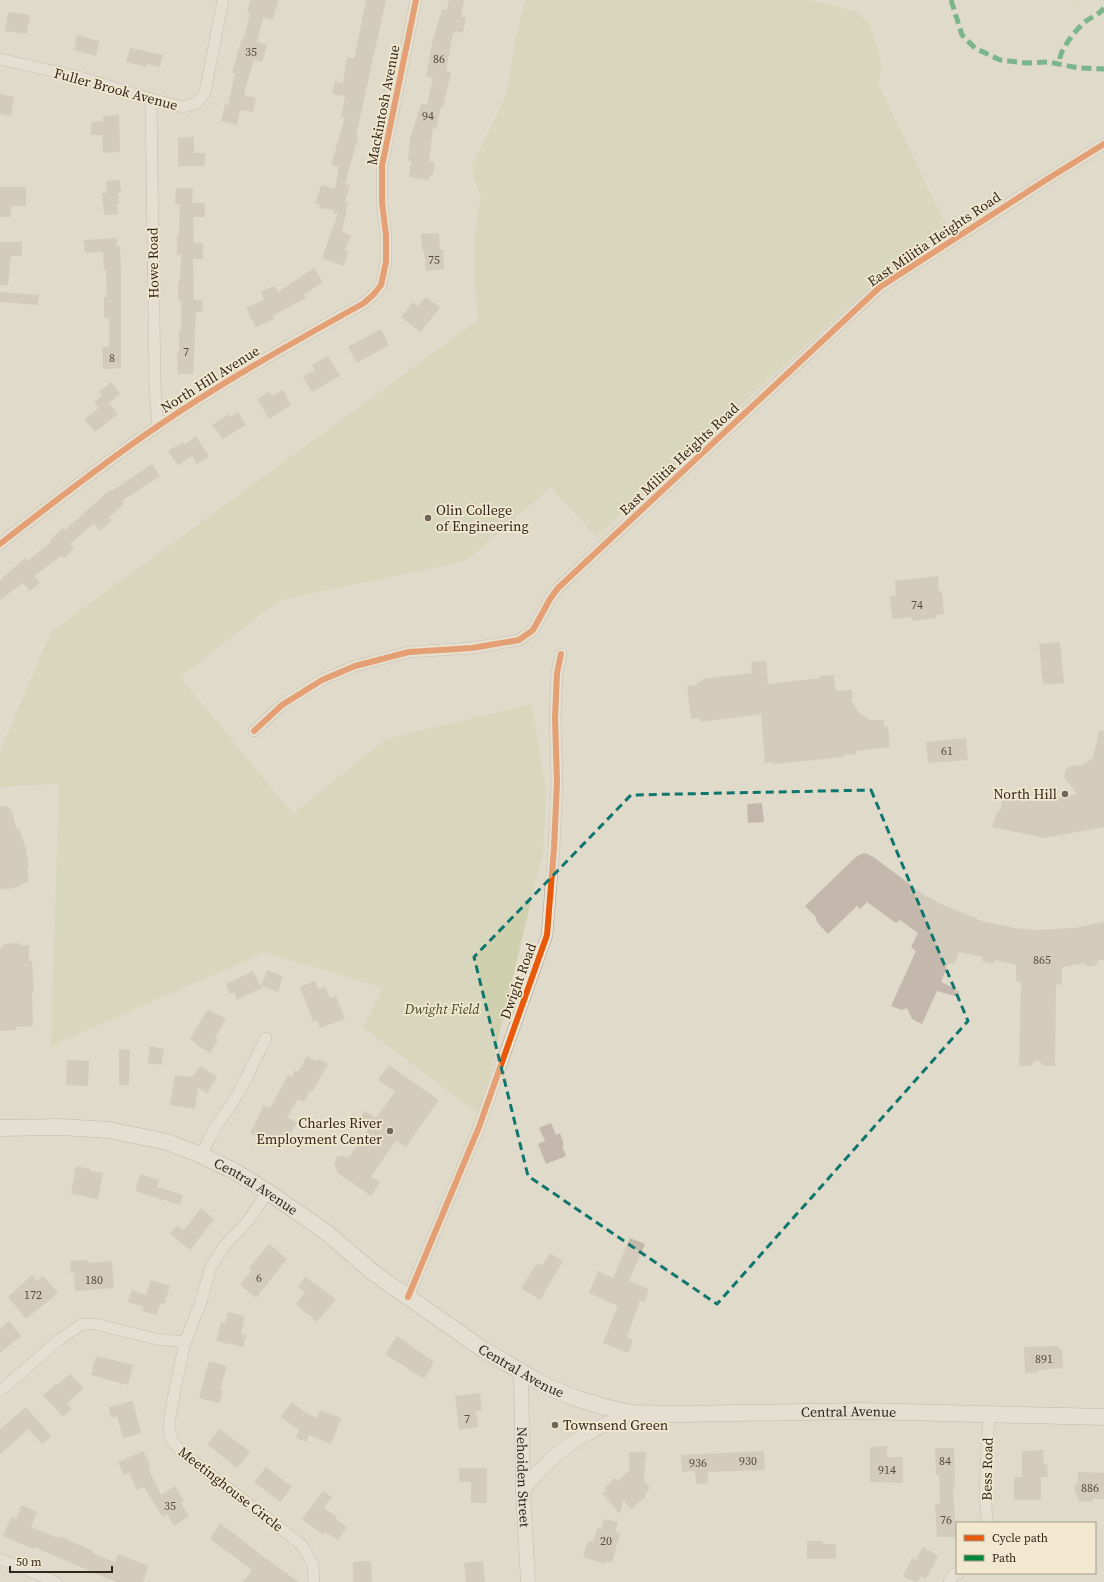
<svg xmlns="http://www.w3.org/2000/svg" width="1104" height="1582" font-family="'Source Serif 4',serif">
  <rect width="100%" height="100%" fill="#e0daca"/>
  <path fill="#dfd8bb" d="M1066,0h18l-7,8z"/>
  <path fill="#cfd0ad" d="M525,0h281c16,3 51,8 61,21 4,4 8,20 10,26 4,14 6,22 1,36l69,145 -65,48 -286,261 -45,-50 -85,74 -186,39 -100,77 113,137 93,-75 146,-35 14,87 -3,60 -55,230 -10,33 -115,-87 20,-39 -118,-36 -214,94 8,-262 -59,3v-36l51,-119 427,-312 -4,-42 1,-46 6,-38 -7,-13 -2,-15 35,-73 9,-56z"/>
  <g fill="#c3b8ab">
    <path d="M250,0h28l-5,20 -10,-2 -6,24 10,3 -5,17 -8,-2 -9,29v7l11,2 -3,14 -13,-2 -3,15 -16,-4 4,-17 3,1 7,-31 -3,-1 10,-35h2l6,-25 -3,-1z"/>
    <path d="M366,0h20l-16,72 -14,64 2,1 -13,47 5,1 -5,17h3l-6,30 9,3 -6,15 4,2 -6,14 -21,-8 16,-44 -5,-1 1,-3 -15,-2 1,-3 -5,-1 6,-19 14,4 4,-22 -8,-2 14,-48h-4l4,-21 -13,-2 3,-13 8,2 4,-26 7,2z"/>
    <path d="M449,0h15l-3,17h5l-3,16 -7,-2 -1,2h-2l-7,38 5,1 -8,36 -2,-1 -5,22 -3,-1 -4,34 6,1 -2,12h-3l-1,5 -20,-3 2,-16h-3l2,-22 11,-35 6,1 6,-27 -7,-1 6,-34 10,-34 5,1z"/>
    <path d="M8,12l22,3 -4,19 -21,-3z"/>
    <path d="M77,35l22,6 -3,15 -22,-6z"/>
    <path d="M130,48l33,7 -3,12 -13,-3 -1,3 -20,-5z"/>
    <path d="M0,94l14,3 -3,19 -11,-2z"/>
    <path d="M119,115l1,37 -17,1 -1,-18h-11v-13l12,-1v-5z"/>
    <path d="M194,137v16h11v13h-27v-28z"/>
    <path d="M120,180l1,13h-3l1,11 -2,1 1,9 -14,1 -2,-22 5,-1 -1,-11z"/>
    <path d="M0,187h26v19h-15v11h-11z"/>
    <path d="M176,188h17l-1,15h13v14h-12l1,26h9v16h-10l1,41h8l1,12h-7l-3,62h-15l-1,-22h2v-22h2v-29h-3v-20h2l1,-26h-4v-19h2l1,-32h-5z"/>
    <path d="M439,233l1,17h3l1,19 -18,2 -2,-20h-2l-1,-17z"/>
    <path d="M117,238v8h3l1,23v99l-18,1 -1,-22h7v-29h-5v-21h3l-1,-27h-2l-1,-18 -18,1 -1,-13z"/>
    <path d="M0,242h22v14h-11l-3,29h-8z"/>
    <path d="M314,268l9,14 -19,13 2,3 -34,18 2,3 -18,8 -10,-19 18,-8 -3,-8 13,-6 4,6z"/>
    <path d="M0,292l39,3 -1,10 -38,-3z"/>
    <path d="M426,297l14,11 -20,24 -19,-15 12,-15 5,4z"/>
    <path d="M381,329l8,16 -32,18 -9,-16z"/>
    <path d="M328,356l12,20 -28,16 -9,-15 12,-7 -3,-5z"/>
    <path d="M111,382l9,12 -11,9 9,11 -23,18 -11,-13 15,-11 -5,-6 8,-7 -3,-3z"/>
    <path d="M283,390l8,15 -22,14 -12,-20 12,-7 3,4z"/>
    <path d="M238,412l8,13 -23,14 -11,-14 16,-11 2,3z"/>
    <path d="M196,436l13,20 -12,8 -5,-8 -14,9 -10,-14 15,-9 1,3z"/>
    <path d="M152,464l8,12 -38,25 2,3 -15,13 3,3 -12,11 -6,-8 -24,21 4,5 -10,9 -2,-3 -28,21 6,7 -10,8 -7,-8 -23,17v-20l25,-22 2,3 24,-19 -1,-2 13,-12 2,2 46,-41 1,2z"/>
    <path d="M938,576l1,15h3l2,23 -8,1v3l-24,3v-4l-20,2 -2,-23h6l-1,-15z"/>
    <path d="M1060,642l4,41 -21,2 -4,-41z"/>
    <path d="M766,661l2,23 52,-6 -1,-2 15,-1 2,16 16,-1v11l7,12 11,7h14v7l4,-1 2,21 -34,4v3l-13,1v2l-70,7v-2l-8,1 -4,-49 -60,8 -1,-4 -9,1 -4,-33 10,-1v-3l5,-1v-2l50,-6 -1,-11z"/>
    <path d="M1099,731h5v96l-59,11 -53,-11 6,-17 2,1 4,-17 32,7 41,-7 -13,-17 2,-8 6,-4 8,1 13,-8z"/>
    <path d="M966,738l2,22 -40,3 -2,-21z"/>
    <path d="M762,803l2,19 -16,1 -1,-19z"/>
    <path d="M0,806l8,1 4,4 4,17h3l7,22 3,17h-2l2,15 -8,2v2l-16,4 -1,-2 -4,1z"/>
    <path d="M864,853l8,3 51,38 20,11 39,16 32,7 22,2 38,-2 30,-6v38l-7,1v4l-10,2 -2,-4 -23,4v17l-6,1 -1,81h-11l-7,-7 -7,7h-11l2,-83 -5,-2v-16l-21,-5 -3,4 -9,-2 -1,-5 -23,-5 -5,12 -5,-1 -8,19 19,9 -2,6 -21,-6 -15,33 -10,-5 -5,-11 -5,2 -11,-4 25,-55 -5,-4 7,-14 -18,-13 -4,3 -29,-21 -7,7 -3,-3 -29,28 -11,-12 -1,-5 -11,-11 52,-50z"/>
    <path d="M20,943v3l9,-1v16h3l2,31 -2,1 1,33 -17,1v3l-16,1v-83l3,-1v-3z"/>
    <path d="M267,970l16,6 -5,16 -17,-6z"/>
    <path d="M253,971l9,17 -25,12 -3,-8 -4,2 -4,-10z"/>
    <path d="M315,981l3,8 7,-2 5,11 6,-2 9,23 -25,9 -3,-8 -4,2 -13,-35z"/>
    <path d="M208,1009l18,10 -11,19 3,2 -8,13 -15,-9 1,-1 -6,-4z"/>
    <path d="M150,1046l14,3 -3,16 -14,-2z"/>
    <path d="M119,1049l11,1 -1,35h-10z"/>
    <path d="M307,1056l9,5 2,-2 10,5 -16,28 -2,-1 -6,11 -6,-3 -11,18 10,5 -7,13 -3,-1 -8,16 -29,-17 14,-28 6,3 18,-33 4,2 3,-7 3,2z"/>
    <path d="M67,1060l22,1 -1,25 -22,-1z"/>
    <path d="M389,1065l50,35 -33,47 -10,-6 -25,35 9,7 -9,13 -32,-22 -5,-10 3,-7 4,-1 8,1 20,-29 -11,-7 7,-10 11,7 19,-26 -17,-12z"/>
    <path d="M200,1066l17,11 -10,16 -9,-5 -3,21 -25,-4 5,-30 17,2z"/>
    <path d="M551,1123l5,12 4,-2 4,12 -2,1 4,10 -20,8 -8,-20 7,-3 -6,-13z"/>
    <path d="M76,1166l14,3v2l13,2 -5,26 -27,-5z"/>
    <path d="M140,1174l19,6 -2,7 26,8 -3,10 -45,-14z"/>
    <path d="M201,1208l13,11 -24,31 -20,-16 7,-9 7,5z"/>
    <path d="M630,1238l15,6 -16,37 20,8 -5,13 -4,-2 -13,37 6,3 -5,13 -25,-10 15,-37 -29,-13 9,-22 15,7z"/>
    <path d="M269,1244l18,15 -31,39 -16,-13 12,-15 -3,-2z"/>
    <path d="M550,1253l13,8 -23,39 -19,-12 16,-25 5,3z"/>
    <path d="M88,1260v3l24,-2 2,27 -39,3 -1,-18h-3l-1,-12z"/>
    <path d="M32,1275l5,6 6,-5 15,17 -32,26 -18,-22z"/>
    <path d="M305,1277l31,22 -19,23 -21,-18 9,-12 -7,-5z"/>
    <path d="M151,1280l19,6 -6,18 -3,-1 -5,12 -14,-4 1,-4 -15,-5 4,-12 14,5z"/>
    <path d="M228,1312l17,4 -4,18 5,1 -3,12 -27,-6 5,-19 4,1z"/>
    <path d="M9,1321l12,15 -21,17v-24z"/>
    <path d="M397,1336l37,26 -10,17 -39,-25z"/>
    <path d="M1059,1346v3h3l1,19 -25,2v2l-13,1 -1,-26z"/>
    <path d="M96,1356l37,9 -5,20 -37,-10z"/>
    <path d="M209,1361l18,5 -7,24 3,1 -4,12 -20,-5z"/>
    <path d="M70,1374l14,14 -17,15 5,6 -9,8 -20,-22 13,-11 1,1z"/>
    <path d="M480,1393l2,17 -6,1 2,16 -19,3 -4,-34z"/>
    <path d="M133,1401l8,32 -18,5 -6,-22 -6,2 -2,-11z"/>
    <path d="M292,1402l14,11 11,5 3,-8 21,8 -10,26 -22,-9 -3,7 -10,-4 3,-8 -18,-13z"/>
    <path d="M26,1407l25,29 -9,8 -13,-15 -29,25v-25z"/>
    <path d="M220,1429l30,23 -13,16 -30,-24z"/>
    <path d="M887,1446v11h16v26l-33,-1v-35z"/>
    <path d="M935,1448h19l1,39h-2l3,50h-19l-2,-33h5l-1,-29h-3z"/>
    <path d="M1043,1450l1,15 3,-1 1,13h-7v23h-27v-23h8v-26z"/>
    <path d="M143,1451l8,15 -3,2 13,27 14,-9 9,15 -3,2 8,13 -15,10 -7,-12 -4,3 -19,-30 -7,3 -8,-18 -5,3 -6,-13z"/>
    <path d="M764,1451l1,19 -57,2v11l-12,1 -1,-13 -13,1 -1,-17z"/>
    <path d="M629,1452h17l-2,28 6,8 -5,6 1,2 -15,13 -8,-9 -3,14 -18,-21 4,-3 -2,-2 11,-10 3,3 11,-10z"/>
    <path d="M266,1467l26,20 -12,15 -26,-20z"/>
    <path d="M459,1468h28v35h-16v-21h-12z"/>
    <path d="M1078,1472l26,1v26h-11v3l-15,-1 -1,-7 -2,-1v-9l3,-1z"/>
    <path d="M323,1491l9,6 -8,11 13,9 -1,2 11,8 -9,13 -13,-8 -2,3 -21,-16z"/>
    <path d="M22,1505l15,7 -6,15 28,11 1,-2 33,15 -1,2 23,9 3,-8 31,12 -6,16h-27l-82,-35 -1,2 -30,-13 8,-19 5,2z"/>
    <path d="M604,1519l14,3 -3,10 5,1 -8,30 -7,-2v3l-22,-7 5,-16 5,1 5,-15 3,2z"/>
    <path d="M220,1523l44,34 35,25h-56l9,-12 -42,-31z"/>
    <path d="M807,1541h16v3h13v15h-29z"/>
    <path d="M923,1547l15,9 -12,23 -5,-3 -3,6h-3l-12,-6 9,-18 4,2z"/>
    <path d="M371,1561l1,21h-19v-20z"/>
    <path d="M483,1561l2,21h-19l-2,-19z"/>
  </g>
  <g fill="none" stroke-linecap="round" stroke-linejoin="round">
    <g stroke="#a59e93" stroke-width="12">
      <g id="minor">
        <path d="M0,59l79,18 72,22 32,8 14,-4 8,-11 18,-92"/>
        <path d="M151,99l4,288 3,39"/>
        <path d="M0,544c51,-40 104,-81 158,-118 66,-45 136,-84 206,-123l10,-9 7,-9 5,-23v-27l-4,-33v-36l34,-166"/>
        <path d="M254,731l28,-26 40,-25 33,-14 54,-14 63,-4 47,-8 14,-10 17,-31 8,-11 322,-301 169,-109 55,-34"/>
        <path d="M201,1155l14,-28 17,-23 11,-19 23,-47"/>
        <path d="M408,1297l71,-170 68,-192 7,-87 3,-66 -2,-64 2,-45 4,-19"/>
        <path d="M185,1342c-3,16 -19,81 -15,92 3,11 11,17 19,24l113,87 11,20 1,17"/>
        <path d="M0,1391l60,-52 22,-15h13l61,15 29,3 16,-40 9,-33 14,-23 24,-25 20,-29"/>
        <path d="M987,1523l-2,-36 4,-73"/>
        <path d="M0,1559l56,23"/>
        <path d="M949,1582l5,-8 5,-1"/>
      </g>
    </g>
    <g stroke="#a59e93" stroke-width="15">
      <g id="tertiary">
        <path id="s1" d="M521,1373l2,117 5,92"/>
        <path d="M523,1490c32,-41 62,-59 109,-77"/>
      </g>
    </g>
    <g stroke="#958e83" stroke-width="17">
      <g id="secondary">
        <path id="s2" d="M0,1128l61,-1 48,3 58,12 34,13 33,16 34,21 58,40 49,42 109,76 62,36 29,12 30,9 27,6 49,1 180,-3 243,6"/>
      </g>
    </g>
    <use href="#minor" stroke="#e8e4da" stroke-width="11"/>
    <use href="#tertiary" stroke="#e8e4da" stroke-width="14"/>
    <use href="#secondary" stroke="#e8e4da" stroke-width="16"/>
    <g stroke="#00873e" stroke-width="5" stroke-dasharray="10 5" stroke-linecap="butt">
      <path d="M951,0l11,35 13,13 25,12 27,3 21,-1 31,6 25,1"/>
      <path d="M1060,59c0,-10 18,-32 26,-38 6,-4 14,-7 18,-13"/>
    </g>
    <g stroke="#f2e8cf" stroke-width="8">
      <g id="cycleway">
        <path d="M0,544c51,-40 104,-81 158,-118 66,-45 136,-84 206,-123l10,-9 7,-9 5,-23v-27l-4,-33v-36l34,-166"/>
        <path d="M254,731l28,-26 40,-25 33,-14 54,-14 63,-4 47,-8 14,-10 17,-31 8,-11 322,-301 169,-109 55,-34"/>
        <path d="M408,1297l71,-170 68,-192 7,-87 3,-66 -2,-64 2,-45 4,-19"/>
      </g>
    </g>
    <use href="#cycleway" stroke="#e8590c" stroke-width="6"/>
  </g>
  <path d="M0 0H1104V1582H0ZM871,790l97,231 -251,283 -189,-128 -54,-219 157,-162z" fill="#e0daca" fill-opacity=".55" fill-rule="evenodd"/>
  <path fill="none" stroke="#0f766e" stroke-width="3" stroke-dasharray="8 5" stroke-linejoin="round" d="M871,790l97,231 -251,283 -189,-128 -54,-219 157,-162z"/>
  <g fill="#6f665a" stroke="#f2e8cf" stroke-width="1.5">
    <circle cx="428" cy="518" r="4"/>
    <circle cx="1065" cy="794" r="4"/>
    <circle cx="390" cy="1131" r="4"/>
    <circle cx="555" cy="1425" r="4"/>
  </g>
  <g text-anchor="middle" stroke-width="3.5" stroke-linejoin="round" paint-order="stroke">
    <g font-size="12" fill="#564b40">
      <text x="251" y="56">35</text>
      <text x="439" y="63">86</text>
      <text x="428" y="120">94</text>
      <text x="434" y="264">75</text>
      <text x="186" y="356">7</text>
      <text x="112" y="362">8</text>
      <text x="917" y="609">74</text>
      <text x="947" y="755">61</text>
      <text x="1042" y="964">865</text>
      <text x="259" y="1282">6</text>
      <text x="94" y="1284">180</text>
      <text x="33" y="1299">172</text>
      <text x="1044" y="1363">891</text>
      <text x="467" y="1423">7</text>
      <text x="748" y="1465">930</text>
      <text x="945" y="1465">84</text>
      <text x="698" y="1467">936</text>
      <text x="887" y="1474">914</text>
      <text x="1090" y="1492">886</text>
      <text x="170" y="1510">35</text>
      <text x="946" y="1524">76</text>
      <text x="606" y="1545">20</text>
    </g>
    <g font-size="14" fill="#32271d" stroke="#f2e8cf">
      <text transform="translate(116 89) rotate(15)" y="5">Fuller Brook Avenue</text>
      <text transform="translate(383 105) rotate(-79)" y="5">Mackintosh Avenue</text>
      <text transform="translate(934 239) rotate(-34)" y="5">East Militia Heights Road</text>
      <text transform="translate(153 263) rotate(-91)" y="5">Howe Road</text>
      <text transform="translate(210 379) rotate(-32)" y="5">North Hill Avenue</text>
      <text transform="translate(679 459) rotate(-43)" y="5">East Militia Heights Road</text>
      <text transform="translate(518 981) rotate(-70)" y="5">Dwight Road</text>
      <text dy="5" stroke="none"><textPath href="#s2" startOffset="268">Central Avenue</textPath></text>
      <text dy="5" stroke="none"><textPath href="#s2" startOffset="592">Central Avenue</textPath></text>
      <text dy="5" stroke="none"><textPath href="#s2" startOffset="928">Central Avenue</textPath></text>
      <text transform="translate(987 1469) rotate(-89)" y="5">Bess Road</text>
      <text dy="5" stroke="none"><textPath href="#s1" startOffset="104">Nehoiden Street</textPath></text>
      <text transform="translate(231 1489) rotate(38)" y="5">Meetinghouse Circle</text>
    </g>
    <g font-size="14" fill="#32271d" stroke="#f2e8cf" text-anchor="start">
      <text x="436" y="515">Olin College<tspan x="436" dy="16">of Engineering</tspan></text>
      <text x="1057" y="799" text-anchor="end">North Hill</text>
      <text x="382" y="1128" text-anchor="end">Charles River<tspan x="382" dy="16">Employment Center</tspan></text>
      <text x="563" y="1430">Townsend Green</text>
    </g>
    <g font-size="14" font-style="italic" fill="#434d25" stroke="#f2e8cf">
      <text x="442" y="1014">Dwight Field</text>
    </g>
  </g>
  <rect x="956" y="1522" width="140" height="52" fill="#f2e8cf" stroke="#a59b88"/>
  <rect x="964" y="1535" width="20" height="6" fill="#e8590c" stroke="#a59b88"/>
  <text x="992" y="1542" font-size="12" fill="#32271d">Cycle path</text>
  <rect x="964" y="1555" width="20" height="6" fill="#00873e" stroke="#a59b88"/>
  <text x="992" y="1562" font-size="12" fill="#32271d">Path</text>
  <path d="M10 1566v6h102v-6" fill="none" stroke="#32271d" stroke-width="2"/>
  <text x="16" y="1566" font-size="12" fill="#32271d" stroke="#f2e8cf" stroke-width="3" paint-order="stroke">50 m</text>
</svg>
